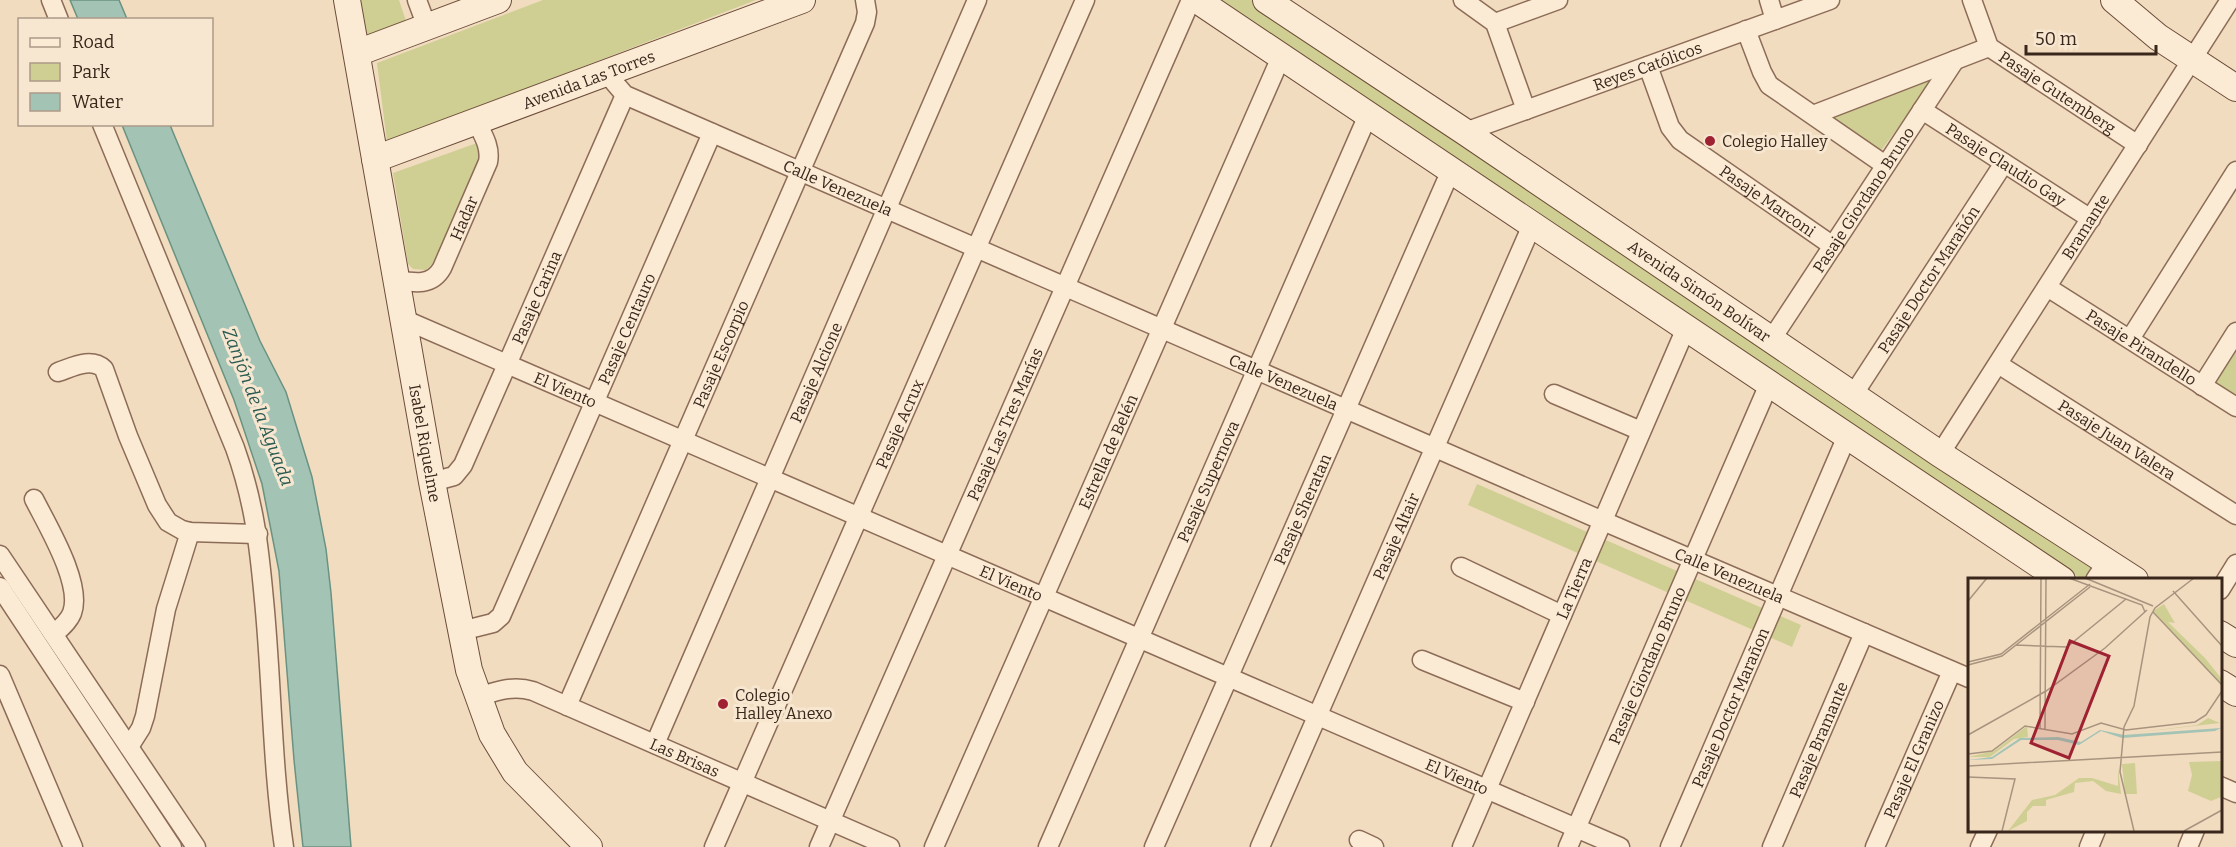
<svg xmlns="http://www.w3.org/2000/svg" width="2236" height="847" font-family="Bitter,serif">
  <rect width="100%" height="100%" fill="#f1dcc0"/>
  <g fill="#d0cf93">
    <path d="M359,0h40l8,24 -41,17z"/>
    <path d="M543,0h213l-369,142 -10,-79z"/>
    <path d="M1217,0h38l838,564 -10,16z"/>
    <path d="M1940,71l-63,85 -52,-38z"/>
    <path d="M477,143l3,13 -2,14 -46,94 -6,6 -13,-1 -5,-5 -15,-91z"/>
    <path d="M2236,344v54l-24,-16z"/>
    <path d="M1477,484l324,141 -9,22 -324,-142z"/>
  </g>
  <g fill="#a3c3b5" stroke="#6a9282" stroke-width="1.5">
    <path d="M70,0h49l8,19h-49z"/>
    <path d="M122,125h48l90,216 26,51 26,85 14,72 5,44 20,254h-48l-9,-87 -15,-189 -17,-87 -28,-84z"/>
  </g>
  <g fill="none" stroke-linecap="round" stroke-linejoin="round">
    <g stroke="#8c6c57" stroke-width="21">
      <g id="street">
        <path d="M51,0l8,20"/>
        <path d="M417,0l10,27"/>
        <path d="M1463,0l32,23 31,87"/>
        <path d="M1769,0l6,20"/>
        <path id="s1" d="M1972,0l17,47 149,98"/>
        <path d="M1495,23l63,-23"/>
        <path d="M1746,30l16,42 7,13 116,80"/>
        <path id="s2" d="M1648,66l22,61 10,13 153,106"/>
        <path id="s3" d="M608,72l5,9 12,14 978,426 366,157"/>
        <path id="s4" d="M1922,110l169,109"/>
        <path d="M1813,115l176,-68"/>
        <path d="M102,124l133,324c19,53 24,97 29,152 8,82 8,166 20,247"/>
        <path id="s5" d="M1465,132l365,-132"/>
        <path id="s6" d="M397,280c18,3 35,6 45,-12l46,-106c3,-15 -5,-27 -12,-41"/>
        <path id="s7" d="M2047,287l189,120"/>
        <path id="s8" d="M403,319l1217,528"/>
        <path d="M2130,339l106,-168"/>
        <path id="s9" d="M1771,340l184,-280"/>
        <path id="s10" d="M1998,364l238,151"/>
        <path d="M58,372c15,-5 33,-15 46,-3l24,67 29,69 11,17 14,8 8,2 68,2"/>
        <path d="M2202,386l34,-54"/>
        <path d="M1554,394l87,37"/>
        <path id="s11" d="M1853,395l151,-232"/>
        <path id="s12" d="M1940,454l290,-454"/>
        <path id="s13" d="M432,482l22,-6 9,-11 162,-370"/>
        <path d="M34,499c13,26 49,85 38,114 -3,8 -11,15 -18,21"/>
        <path d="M0,555l196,292"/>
        <path d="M1461,567l101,48"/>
        <path d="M2095,580l12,-18"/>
        <path d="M0,587l172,260"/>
        <path d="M2220,590l16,-26"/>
        <path id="s14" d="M461,631l32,-8 8,-7 211,-483"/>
        <path d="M1422,660l103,42"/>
        <path d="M0,675l73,172"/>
        <path id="s15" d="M478,697c19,-6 35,-12 55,-6l357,156"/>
        <path id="s16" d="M567,706l298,-683 2,-11 -2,-12"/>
        <path id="s17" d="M655,744l322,-744"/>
        <path d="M129,747l12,-19 4,-12 21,-107 24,-77"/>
        <path d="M2220,786l16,7"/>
        <path d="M1359,840l15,7"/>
        <path id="s18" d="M714,847l371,-847"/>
        <path id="s19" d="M819,847l372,-847"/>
        <path id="s20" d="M934,847l347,-790"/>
        <path id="s21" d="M1048,847l320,-732"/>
        <path id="s22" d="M1154,847l297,-677"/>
        <path id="s23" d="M1260,847l272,-622"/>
        <path id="s24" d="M1462,847l224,-519"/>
        <path id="s25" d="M1568,847l201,-463"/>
        <path id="s26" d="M1670,847l177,-411"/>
        <path id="s27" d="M1772,847l92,-214"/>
        <path id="s28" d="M1875,847l77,-176"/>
        <path d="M1980,847l8,-17"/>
        <path d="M2089,847l7,-17"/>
        <path d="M2188,847l7,-17"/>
      </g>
    </g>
    <g stroke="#6d4d3a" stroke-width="28">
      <g id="secondary">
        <path id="s29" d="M347,0l85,482 37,188 23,64 23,38 74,75"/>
        <path d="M1197,0l865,580"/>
        <path id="s30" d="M1266,0l199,132 475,322 195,126"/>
        <path d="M2114,0l44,37 78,51"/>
        <path d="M357,53l141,-53"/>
        <path id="s31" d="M375,159l427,-159"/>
        <path d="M2220,634l16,10"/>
        <path d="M2220,683l16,10"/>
      </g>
    </g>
    <use href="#street" stroke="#fbead4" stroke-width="18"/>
    <use href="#secondary" stroke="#fbead4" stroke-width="26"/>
  </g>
  <g fill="#9f2233" stroke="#f8e7d0" stroke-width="2">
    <circle cx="1710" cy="141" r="6"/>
    <circle cx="723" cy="704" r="6"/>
  </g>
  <g text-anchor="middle" stroke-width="6" stroke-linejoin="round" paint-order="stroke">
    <g font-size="16" fill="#3a271c" stroke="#f8e7d0">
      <text dy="6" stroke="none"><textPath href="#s5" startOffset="194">Reyes Católicos</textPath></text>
      <text dy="6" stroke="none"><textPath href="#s31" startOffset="228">Avenida Las Torres</textPath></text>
      <text dy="6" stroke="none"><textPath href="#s1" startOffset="132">Pasaje Gutemberg</textPath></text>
      <text dy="6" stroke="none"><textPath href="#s4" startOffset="100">Pasaje Claudio Gay</textPath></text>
      <text dy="6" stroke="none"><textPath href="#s3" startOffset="261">Calle Venezuela</textPath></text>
      <text dy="6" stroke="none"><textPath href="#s2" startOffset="188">Pasaje Marconi</textPath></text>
      <text dy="6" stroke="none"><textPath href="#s9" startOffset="168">Pasaje Giordano Bruno</textPath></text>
      <text dy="6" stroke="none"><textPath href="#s6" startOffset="105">Hadar</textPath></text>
      <text dy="6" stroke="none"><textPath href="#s12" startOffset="270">Bramante</textPath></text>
      <text dy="6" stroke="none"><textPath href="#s11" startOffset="138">Pasaje Doctor Marañón</textPath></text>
      <text dy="6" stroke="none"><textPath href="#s30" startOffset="522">Avenida Simón Bolívar</textPath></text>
      <text dy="6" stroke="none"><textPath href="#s13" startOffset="220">Pasaje Carina</textPath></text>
      <text dy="6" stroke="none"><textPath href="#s14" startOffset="357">Pasaje Centauro</textPath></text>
      <text dy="6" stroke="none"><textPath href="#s7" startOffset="112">Pasaje Pirandello</textPath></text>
      <text dy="6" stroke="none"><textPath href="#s16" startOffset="384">Pasaje Escorpio</textPath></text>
      <text dy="6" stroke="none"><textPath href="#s17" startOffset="405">Pasaje Alcione</textPath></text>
      <text dy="6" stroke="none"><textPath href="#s3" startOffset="747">Calle Venezuela</textPath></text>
      <text dy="6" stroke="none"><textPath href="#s8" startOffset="177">El Viento</textPath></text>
      <text dy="6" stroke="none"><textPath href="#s18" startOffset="462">Pasaje Acrux</textPath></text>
      <text dy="6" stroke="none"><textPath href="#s19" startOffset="462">Pasaje Las Tres Marías</textPath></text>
      <text dy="6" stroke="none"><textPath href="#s10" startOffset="141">Pasaje Juan Valera</textPath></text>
      <text dy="6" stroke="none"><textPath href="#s29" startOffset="450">Isabel Riquelme</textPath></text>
      <text dy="6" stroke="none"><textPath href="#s20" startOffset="432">Estrella de Belén</textPath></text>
      <text dy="6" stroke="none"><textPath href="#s21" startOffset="399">Pasaje Supernova</textPath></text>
      <text dy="6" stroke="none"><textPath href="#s22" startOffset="369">Pasaje Sheratan</textPath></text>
      <text dy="6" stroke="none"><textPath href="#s23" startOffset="339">Pasaje Altair</textPath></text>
      <text dy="6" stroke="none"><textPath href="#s3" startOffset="1233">Calle Venezuela</textPath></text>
      <text dy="6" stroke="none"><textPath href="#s8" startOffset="663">El Viento</textPath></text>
      <text dy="6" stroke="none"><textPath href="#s24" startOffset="282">La Tierra</textPath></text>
      <text dy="6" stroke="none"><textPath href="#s25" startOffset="198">Pasaje Giordano Bruno</textPath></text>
      <text dy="6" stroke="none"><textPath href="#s26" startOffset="152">Pasaje Doctor Marañon</textPath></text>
      <text dy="6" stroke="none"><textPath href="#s27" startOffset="117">Pasaje Bramante</textPath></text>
      <text dy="6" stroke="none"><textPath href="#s15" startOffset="222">Las Brisas</textPath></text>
      <text dy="6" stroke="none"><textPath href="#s28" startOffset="96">Pasaje El Granizo</textPath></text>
      <text dy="6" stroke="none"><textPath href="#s8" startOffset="1149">El Viento</textPath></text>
    </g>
    <g font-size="16" fill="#3a271c" stroke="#f8e7d0" text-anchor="start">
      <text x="1722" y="147">Colegio Halley</text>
      <text x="735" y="701">Colegio<tspan x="735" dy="18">Halley Anexo</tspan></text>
    </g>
    <g font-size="18" font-style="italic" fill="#2a5b52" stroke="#f8e7d0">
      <text transform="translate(258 407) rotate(69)" y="6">Zanjón de la Aguada</text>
    </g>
  </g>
  <g transform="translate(1968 578)">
    <rect width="254" height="254" fill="#f1dcc0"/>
    <path d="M196,26l11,19 -7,-1 37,36 16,20v6l-68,-73zM240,140l12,5 -95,11 72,-9zM59,148l1,11 -14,2 -24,18h-22l26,-6zM253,183v36l-10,4 -23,-10 4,-16 -3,-13zM167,185l2,31h-12l-3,-30zM150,190l3,26 -15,-3 -13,-10 -18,2 -1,9 -28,8v6h-13l-6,6v9l-19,10 24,-31 23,-5 24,-17h13l26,8z" fill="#d0cf93"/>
    <path d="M253,150l-6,3 -93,7 -21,-7 -22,14 -21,-5h-37l-29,19 -24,1 24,-3 28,-19 38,-1 23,5 19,-12 24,5z" fill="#a3c3b5"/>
    <path fill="none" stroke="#a8947e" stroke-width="1.5" d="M101,0l73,27 3,7M117,0l68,28M205,13l49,55M0,23l19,-23M185,34l69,73M48,67l51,2 59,-48M0,84l33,-8 89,-70M0,87l34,-9 88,-69M72,150l1,-150M77,151l1,-151M0,157l78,-44 59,-43 42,-38M0,176l24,-3 33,-25 47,8 29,-11 25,7 69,-8 11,-7 16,-24M0,188l254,-14M0,199l47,2 -13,52M0,206l1,47M166,253l-14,-59 4,-45 10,-21 16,-89 5,-9 39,-30M216,253l38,-21"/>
    <path fill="#9f2233" fill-opacity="0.15" stroke="#9f2233" stroke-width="3" d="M102,63l39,15 -40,102 -38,-15z"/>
    <rect width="254" height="254" fill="none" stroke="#3a271c" stroke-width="3"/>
  </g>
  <rect x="18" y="18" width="195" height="108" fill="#f8e7d0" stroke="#ac9a88" stroke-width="1.5"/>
  <rect x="30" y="38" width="30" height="9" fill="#fbead4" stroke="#ac9a88" stroke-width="1.5"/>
  <text x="72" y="48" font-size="18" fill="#3a271c">Road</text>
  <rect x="30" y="63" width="30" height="18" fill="#d0cf93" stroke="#ac9a88" stroke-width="1.5"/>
  <text x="72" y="78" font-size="18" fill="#3a271c">Park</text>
  <rect x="30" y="93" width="30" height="18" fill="#a3c3b5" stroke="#ac9a88" stroke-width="1.5"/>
  <text x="72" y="108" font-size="18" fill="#3a271c">Water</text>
  <path d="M2026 45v9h130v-9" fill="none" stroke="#3a271c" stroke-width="3"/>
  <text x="2035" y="45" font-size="18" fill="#3a271c" stroke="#f8e7d0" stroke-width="4.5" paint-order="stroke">50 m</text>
</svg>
